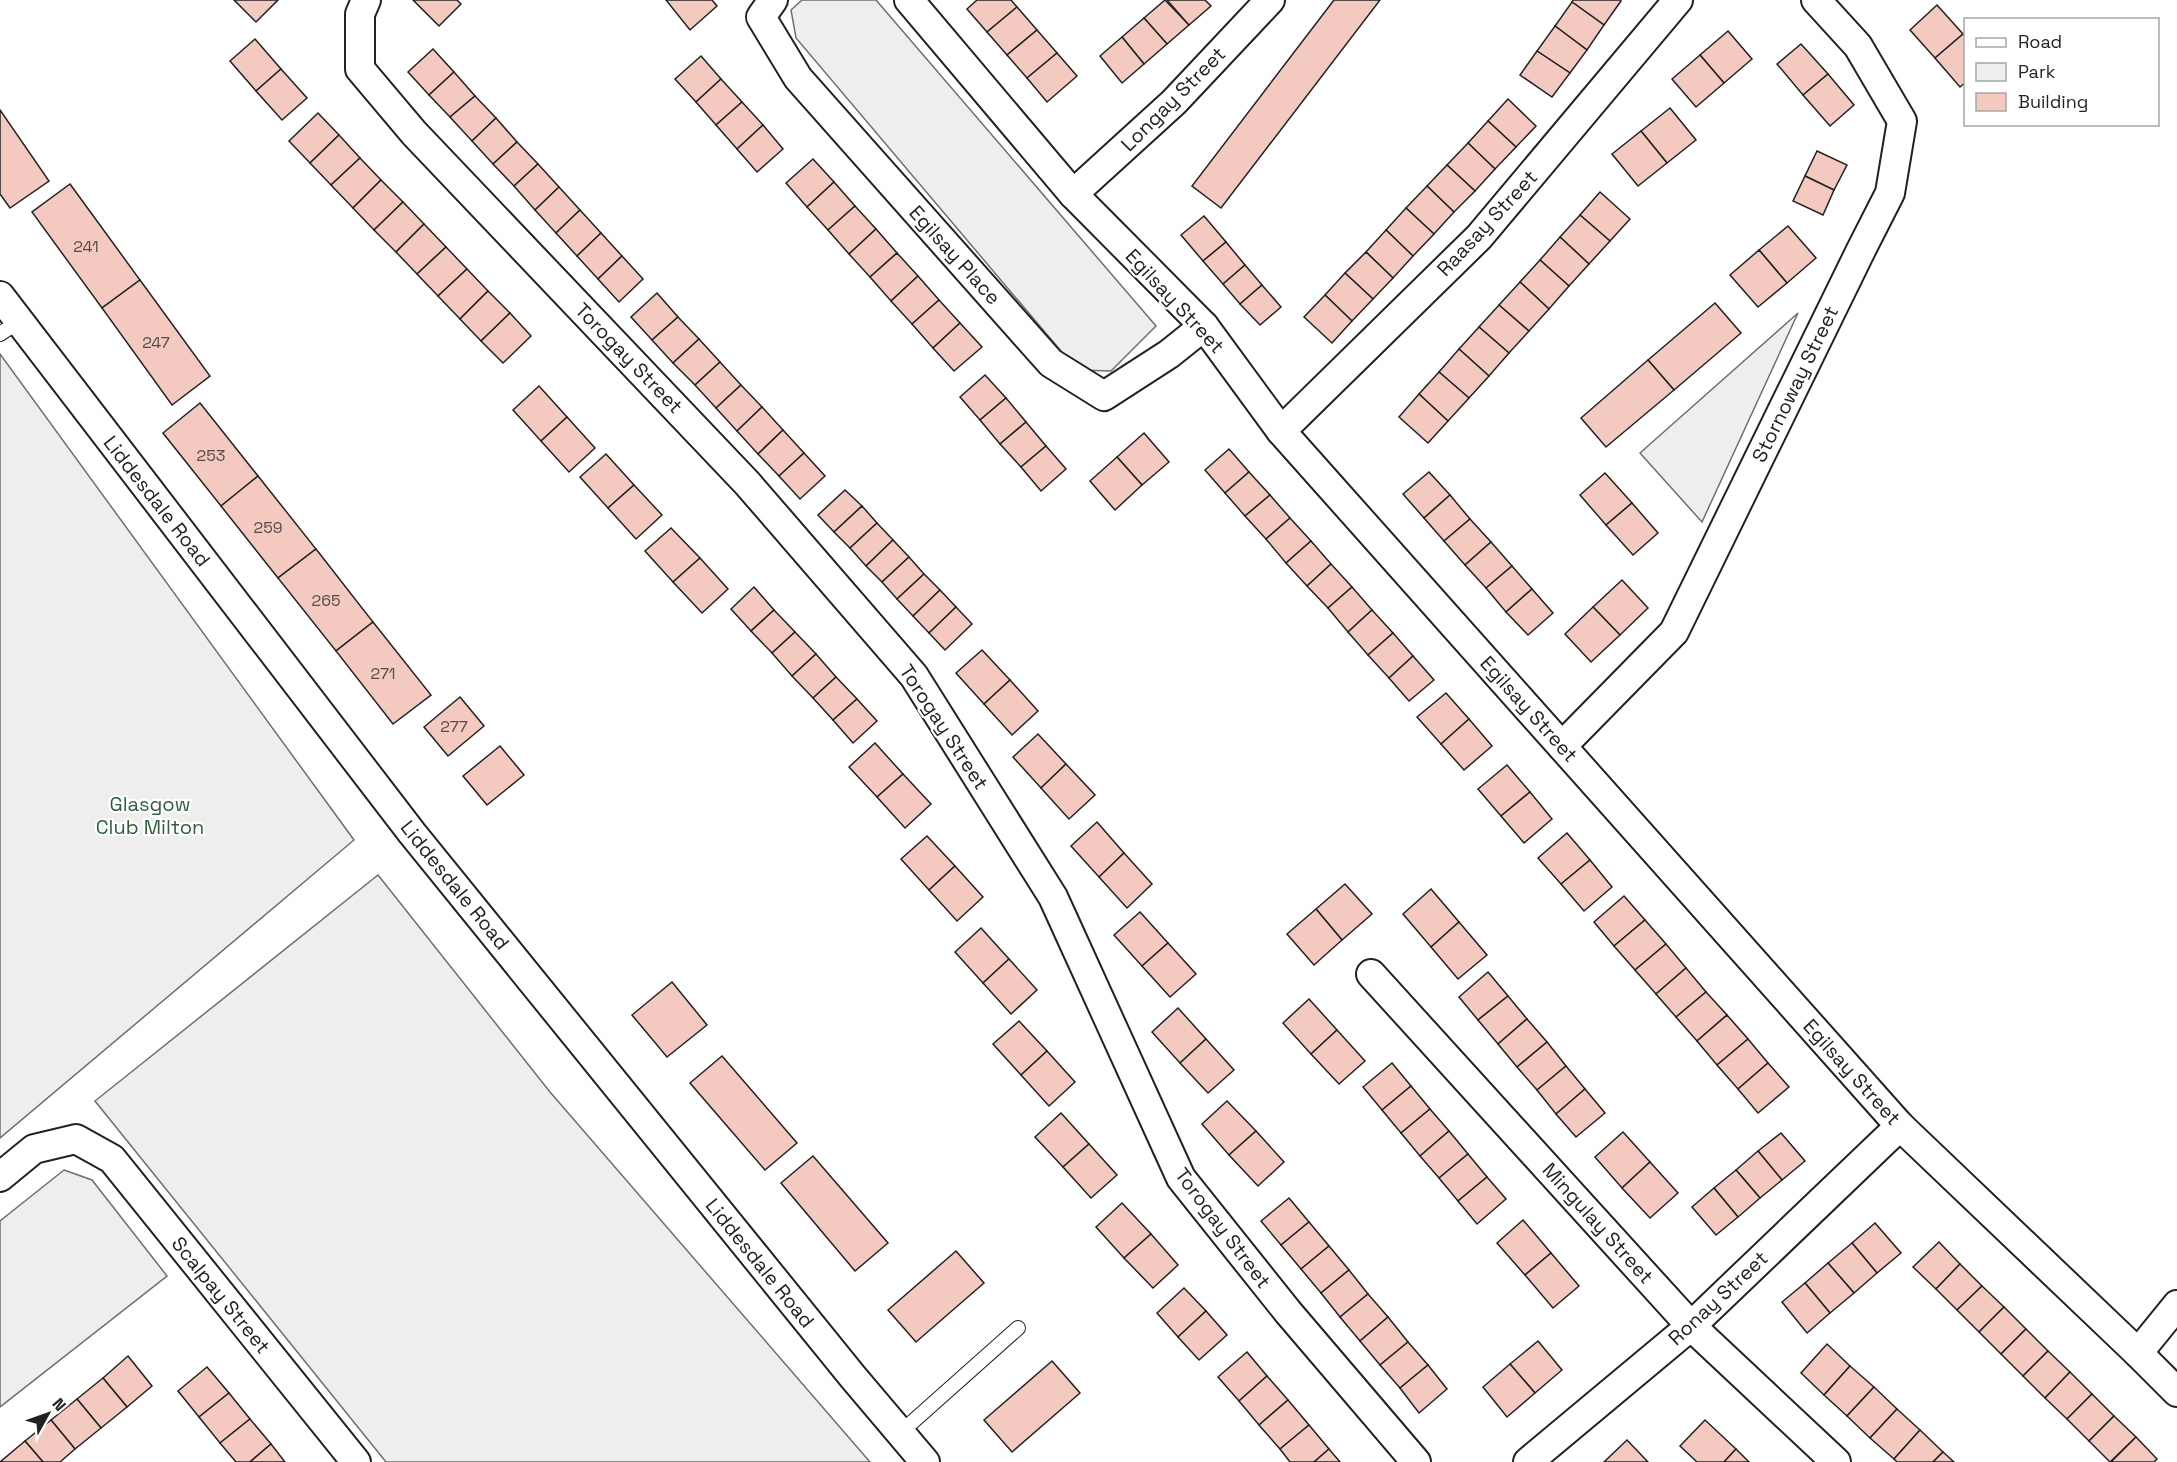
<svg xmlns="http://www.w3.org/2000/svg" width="2177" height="1462" font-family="'Space Grotesk',sans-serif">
  <rect width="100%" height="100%" fill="#fff"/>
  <g fill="#eee" stroke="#6f6f6f" stroke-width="1.5">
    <path d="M802,0h74l280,326 -45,45 -34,-1 -281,-332 -5,-28z"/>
    <path d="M1798,313l-96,209 -62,-69z"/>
    <path d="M0,354l354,486 -354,298z"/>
    <path d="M378,875l172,217 320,370h-484l-291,-361z"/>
    <path d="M64,1170l28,10 75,96 -167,131v-186z"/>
  </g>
  <g fill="#f3c9c0" stroke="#222" stroke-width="1.5">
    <path d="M234,0h44l-22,22z"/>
    <path d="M413,0h44l4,4 -22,22z"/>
    <path d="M666,0h46l5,6 -27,24z"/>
    <path d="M977,0h34l6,7 -30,25 -20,-23z"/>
    <path d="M1165,0l24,25 -22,19 -23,-26z"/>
    <path d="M1167,0h38l6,6 -22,19z"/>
    <path d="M1334,0h46l-159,208 -29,-22z"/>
    <path d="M1573,0h47l1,1 -17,24 -32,-23z"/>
    <path d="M1572,2l32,23 -17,25 -32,-24z"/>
    <path d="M1937,5l26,29 -28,24 -25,-28z"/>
    <path d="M1017,7l20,23 -30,25 -20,-23z"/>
    <path d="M1144,18l23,26 -23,20 -22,-27z"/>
    <path d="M1555,26l32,24 -17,23 -33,-22z"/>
    <path d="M1037,30l20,23 -30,25 -20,-23z"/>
    <path d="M1728,31l24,28 -28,24 -24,-28z"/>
    <path d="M1963,34l3,3v45l-6,5 -25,-29z"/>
    <path d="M1122,37l22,27 -22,19 -22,-27z"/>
    <path d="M255,39l26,30 -25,22 -26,-30z"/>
    <path d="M1801,44l27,30 -25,21 -26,-31z"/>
    <path d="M433,49l21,23 -25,23 -21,-23z"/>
    <path d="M1537,51l33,22 -18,24 -32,-22z"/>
    <path d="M1057,53l20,23 -30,26 -20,-24z"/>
    <path d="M1700,55l24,28 -28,24 -24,-28z"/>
    <path d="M701,56l20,23 -25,23 -21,-23z"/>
    <path d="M281,69l26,29 -25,22 -26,-29z"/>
    <path d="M454,72l21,24 -25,21 -21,-22z"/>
    <path d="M1828,74l26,31 -24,21 -27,-31z"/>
    <path d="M721,79l21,23 -26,23 -20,-23z"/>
    <path d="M475,96l21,22 -24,23 -22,-24z"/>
    <path d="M1508,99l28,27 -20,21 -28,-26z"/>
    <path d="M742,102l21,23 -26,24 -21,-24z"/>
    <path d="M1670,108l26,32 -29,23 -26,-32z"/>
    <path d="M0,110l49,71 -39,27 -10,-14z"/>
    <path d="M318,113l21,22 -29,28 -21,-22z"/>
    <path d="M496,118l21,24 -24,22 -21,-23z"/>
    <path d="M1488,121l28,26 -21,22 -27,-26z"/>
    <path d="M763,125l20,24 -26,23 -20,-23z"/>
    <path d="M1641,131l26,32 -29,23 -26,-32z"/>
    <path d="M339,135l21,23 -29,27 -21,-22z"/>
    <path d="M517,142l21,22 -24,22 -21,-22z"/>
    <path d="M1468,143l27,26 -20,22 -28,-26z"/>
    <path d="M1817,151l30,14 -13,25 -29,-14z"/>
    <path d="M360,158l21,22 -28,28 -22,-23z"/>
    <path d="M813,159l21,23 -27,25 -21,-24z"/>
    <path d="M538,164l21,23 -24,23 -21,-24z"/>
    <path d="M1447,165l28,26 -21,21 -27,-26z"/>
    <path d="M1805,176l29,14 -11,25 -30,-14z"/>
    <path d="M381,180l22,22 -29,28 -21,-22z"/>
    <path d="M834,182l21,24 -27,24 -21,-23z"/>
    <path d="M70,184l70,96 -38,28 -70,-96z"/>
    <path d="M1427,186l27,26 -20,22 -28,-26z"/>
    <path d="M559,187l21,23 -24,23 -21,-23z"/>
    <path d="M1600,192l30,27 -20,22 -30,-26z"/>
    <path d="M403,202l21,22 -28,28 -22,-22z"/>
    <path d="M855,206l21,23 -27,25 -21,-24z"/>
    <path d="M1406,208l28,26 -21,22 -27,-26z"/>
    <path d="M580,210l21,23 -24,23 -21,-23z"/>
    <path d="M1580,215l30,26 -21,23 -29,-27z"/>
    <path d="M1204,216l22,26 -23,19 -22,-26z"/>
    <path d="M424,224l22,23 -29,27 -21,-22z"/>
    <path d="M1788,226l28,32 -29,25 -28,-33z"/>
    <path d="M876,229l21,24 -27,24 -21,-23z"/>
    <path d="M1386,230l27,26 -20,22 -27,-26z"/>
    <path d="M601,233l21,23 -24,23 -21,-23z"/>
    <path d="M1560,237l29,27 -20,22 -29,-26z"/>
    <path d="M1226,242l19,23 -22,19 -20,-23z"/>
    <path d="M446,247l21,22 -29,27 -21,-22z"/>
    <path d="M1759,250l28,33 -29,24 -28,-32z"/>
    <path d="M1366,252l27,26 -20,21 -28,-26z"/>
    <path d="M897,253l21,23 -27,25 -21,-24z"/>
    <path d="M622,256l21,23 -24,23 -21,-23z"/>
    <path d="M1540,260l29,26 -20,23 -29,-27z"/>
    <path d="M1245,265l17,20 -22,19 -17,-20z"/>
    <path d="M467,269l21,22 -28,28 -22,-23z"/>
    <path d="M1345,273l28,26 -21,22 -27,-26z"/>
    <path d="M918,276l21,24 -27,24 -21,-23z"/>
    <path d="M140,280l70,96 -38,29 -70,-97z"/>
    <path d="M1520,282l29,27 -20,22 -30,-26z"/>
    <path d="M1262,285l19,22 -21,18 -20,-21z"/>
    <path d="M488,291l22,22 -29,28 -21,-22z"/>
    <path d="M657,293l21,24 -26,23 -21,-23z"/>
    <path d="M1325,295l27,26 -20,22 -28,-26z"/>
    <path d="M939,300l21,23 -27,25 -21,-24z"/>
    <path d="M1715,303l26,30 -67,57 -26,-30z"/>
    <path d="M1499,305l30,26 -20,22 -30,-26z"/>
    <path d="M510,313l21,23 -28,27 -22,-22z"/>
    <path d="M678,317l21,22 -26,24 -21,-23z"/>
    <path d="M960,323l22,24 -28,24 -21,-23z"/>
    <path d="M1479,327l30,26 -20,23 -30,-27z"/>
    <path d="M699,339l21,23 -25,23 -22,-22z"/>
    <path d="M1459,349l30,27 -20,22 -30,-26z"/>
    <path d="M1648,360l26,30 -68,57 -25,-29z"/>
    <path d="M720,362l21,23 -25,23 -21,-23z"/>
    <path d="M1439,372l30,26 -21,23 -29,-27z"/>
    <path d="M985,375l21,23 -26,22 -20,-23z"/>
    <path d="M741,385l21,22 -25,24 -21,-23z"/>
    <path d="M539,386l28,31 -26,24 -28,-31z"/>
    <path d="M1419,394l29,27 -20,22 -29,-26z"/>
    <path d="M1006,398l20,24 -26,22 -20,-24z"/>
    <path d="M200,403l58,73 -37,30 -58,-73z"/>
    <path d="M762,407l21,23 -25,24 -21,-23z"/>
    <path d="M567,417l28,31 -26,24 -28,-31z"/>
    <path d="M1026,422l20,24 -25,21 -21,-23z"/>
    <path d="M783,430l21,23 -25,23 -21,-22z"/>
    <path d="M1144,433l25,29 -27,23 -25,-28z"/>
    <path d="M1046,446l20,23 -25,22 -20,-24z"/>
    <path d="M1229,449l20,23 -24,21 -20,-23z"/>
    <path d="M804,453l21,23 -25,23 -21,-23z"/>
    <path d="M606,454l28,31 -26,23 -28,-31z"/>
    <path d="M1117,457l25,28 -27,25 -25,-29z"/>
    <path d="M1249,472l21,23 -25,21 -20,-23z"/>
    <path d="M1429,472l21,23 -26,23 -21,-24z"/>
    <path d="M1605,473l27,30 -26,22 -26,-30z"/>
    <path d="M258,476l58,73 -38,29 -57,-72z"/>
    <path d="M634,485l28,30 -26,24 -28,-31z"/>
    <path d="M845,490l17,16 -28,26 -16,-17z"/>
    <path d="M1270,495l20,23 -24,21 -21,-23z"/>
    <path d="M1450,495l20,24 -26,22 -20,-23z"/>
    <path d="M1632,503l26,30 -25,22 -27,-30z"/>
    <path d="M862,506l15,17 -27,25 -16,-16z"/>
    <path d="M1290,518l21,23 -25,22 -20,-24z"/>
    <path d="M1470,519l21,23 -26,23 -21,-24z"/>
    <path d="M877,523l16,17 -27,26 -16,-18z"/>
    <path d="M671,528l29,30 -27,24 -28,-31z"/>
    <path d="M893,540l16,17 -27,25 -16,-16z"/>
    <path d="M1311,541l20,23 -24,22 -21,-23z"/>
    <path d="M1491,542l21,24 -26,22 -21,-23z"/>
    <path d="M316,549l57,73 -37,29 -58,-73z"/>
    <path d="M909,557l15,17 -27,25 -15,-17z"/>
    <path d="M700,558l28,31 -26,24 -29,-31z"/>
    <path d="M1331,564l21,23 -24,21 -21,-22z"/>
    <path d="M1512,566l20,23 -26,23 -20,-24z"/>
    <path d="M924,574l16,16 -27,26 -16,-17z"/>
    <path d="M1622,580l26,28 -28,27 -27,-28z"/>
    <path d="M754,587l20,23 -23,21 -20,-22z"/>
    <path d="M1352,587l20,23 -24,22 -20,-24z"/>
    <path d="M1532,589l21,24 -25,22 -22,-23z"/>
    <path d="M940,590l16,17 -27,26 -16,-17z"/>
    <path d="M956,607l16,17 -27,26 -16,-17z"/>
    <path d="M1593,607l27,28 -29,27 -26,-28z"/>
    <path d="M774,610l21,22 -23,21 -21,-22z"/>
    <path d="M1372,610l21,23 -25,22 -20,-23z"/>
    <path d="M373,622l58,73 -38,29 -57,-73z"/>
    <path d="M795,632l21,22 -24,22 -20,-23z"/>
    <path d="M1393,633l20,23 -24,22 -21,-23z"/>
    <path d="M982,650l28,30 -26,24 -28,-31z"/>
    <path d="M816,654l20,23 -23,21 -21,-22z"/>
    <path d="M1413,656l21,24 -25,21 -20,-23z"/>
    <path d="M836,677l21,22 -24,21 -20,-22z"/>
    <path d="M1010,680l28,31 -26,24 -28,-31z"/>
    <path d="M1446,693l23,26 -28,25 -24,-27z"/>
    <path d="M460,697l24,29 -36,30 -24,-29z"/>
    <path d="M857,699l20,22 -24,22 -20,-23z"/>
    <path d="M1469,719l23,27 -28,24 -23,-26z"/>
    <path d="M1038,734l28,30 -25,24 -28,-31z"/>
    <path d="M875,743l28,31 -26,23 -28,-30z"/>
    <path d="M500,746l24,29 -37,30 -24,-29z"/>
    <path d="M1066,764l29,31 -26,24 -28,-31z"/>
    <path d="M1507,765l23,27 -29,24 -23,-27z"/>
    <path d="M903,774l28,30 -26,24 -28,-31z"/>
    <path d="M1530,792l22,27 -28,24 -23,-27z"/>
    <path d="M1097,822l27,31 -25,24 -28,-31z"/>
    <path d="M1567,833l23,27 -29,24 -23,-26z"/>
    <path d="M927,836l28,30 -26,24 -28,-31z"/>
    <path d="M1124,853l28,31 -25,24 -28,-31z"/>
    <path d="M1590,860l22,27 -28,24 -23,-27z"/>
    <path d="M955,866l28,31 -26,24 -28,-31z"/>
    <path d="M1345,884l27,30 -30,26 -26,-31z"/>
    <path d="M1431,889l28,33 -28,25 -28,-33z"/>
    <path d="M1624,896l21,24 -31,26 -20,-24z"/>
    <path d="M1316,909l26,31 -28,25 -27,-31z"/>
    <path d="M1140,912l28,31 -26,23 -28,-31z"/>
    <path d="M1645,920l21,24 -31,26 -21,-24z"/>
    <path d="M1459,922l28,33 -29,24 -27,-32z"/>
    <path d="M981,928l28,31 -26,24 -28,-31z"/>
    <path d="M1168,943l28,31 -26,23 -28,-31z"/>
    <path d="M1666,944l20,24 -30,26 -21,-24z"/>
    <path d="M1009,959l28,31 -26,24 -28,-31z"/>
    <path d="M1686,968l20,24 -30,25 -20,-23z"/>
    <path d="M1488,972l20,24 -30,24 -19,-23z"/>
    <path d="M672,982l35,43 -40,32 -35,-42z"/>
    <path d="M1706,992l21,23 -30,26 -21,-24z"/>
    <path d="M1508,996l19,23 -29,25 -20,-24z"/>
    <path d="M1309,999l28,31 -26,24 -28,-31z"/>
    <path d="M1178,1008l28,31 -26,24 -28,-31z"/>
    <path d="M1727,1015l21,24 -31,26 -20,-24z"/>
    <path d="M1527,1019l20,23 -30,25 -19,-23z"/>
    <path d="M1019,1021l28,30 -26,24 -28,-31z"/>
    <path d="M1337,1030l28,31 -26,23 -28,-30z"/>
    <path d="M1206,1039l28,31 -26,23 -28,-30z"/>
    <path d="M1748,1039l20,24 -30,26 -21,-24z"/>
    <path d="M1547,1042l19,24 -29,24 -20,-23z"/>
    <path d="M1047,1051l28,31 -26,24 -28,-31z"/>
    <path d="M722,1056l75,87 -32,27 -75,-87z"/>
    <path d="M1392,1063l19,23 -29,24 -19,-23z"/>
    <path d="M1768,1063l21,24 -31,26 -20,-24z"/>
    <path d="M1566,1066l19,23 -29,25 -19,-24z"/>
    <path d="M1411,1086l19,23 -29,24 -19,-23z"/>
    <path d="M1585,1089l20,24 -29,24 -20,-23z"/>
    <path d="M1227,1101l29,30 -27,24 -27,-31z"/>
    <path d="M1430,1109l19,22 -29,25 -19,-23z"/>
    <path d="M1061,1113l28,31 -26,23 -28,-30z"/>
    <path d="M1256,1131l28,31 -26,24 -29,-31z"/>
    <path d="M1449,1131l19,23 -29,24 -19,-22z"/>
    <path d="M1623,1132l27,30 -28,26 -27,-31z"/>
    <path d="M1781,1133l24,28 -23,19 -24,-29z"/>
    <path d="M1089,1144l28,31 -26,23 -28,-31z"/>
    <path d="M1758,1151l24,29 -22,18 -24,-28z"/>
    <path d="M1468,1154l19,23 -29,24 -19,-23z"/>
    <path d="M813,1156l75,87 -33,28 -74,-88z"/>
    <path d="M1650,1162l28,31 -28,25 -28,-30z"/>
    <path d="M1736,1170l24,28 -22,19 -24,-29z"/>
    <path d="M1487,1177l19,22 -29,25 -19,-23z"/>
    <path d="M1714,1188l24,29 -22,18 -24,-28z"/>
    <path d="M1289,1198l20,24 -28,23 -20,-24z"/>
    <path d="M1122,1203l29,31 -27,24 -28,-31z"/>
    <path d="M1523,1220l28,33 -26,22 -28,-32z"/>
    <path d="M1309,1222l20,24 -28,23 -20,-24z"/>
    <path d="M1875,1223l26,30 -24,20 -25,-30z"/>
    <path d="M1151,1234l27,31 -25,23 -29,-30z"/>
    <path d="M1939,1242l21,22 -24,25 -23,-22z"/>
    <path d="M1852,1243l25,30 -23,20 -26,-30z"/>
    <path d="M1329,1246l20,24 -28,23 -20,-24z"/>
    <path d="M956,1251l28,32 -68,59 -28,-32z"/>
    <path d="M1551,1253l28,33 -26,22 -28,-33z"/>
    <path d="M1828,1263l26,30 -24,20 -25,-30z"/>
    <path d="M1960,1264l22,22 -25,24 -21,-21z"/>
    <path d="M1349,1270l19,24 -28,23 -19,-24z"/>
    <path d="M1805,1283l25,30 -23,20 -25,-31z"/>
    <path d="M1982,1286l22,21 -25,25 -22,-22z"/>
    <path d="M1184,1288l22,23 -28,26 -21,-24z"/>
    <path d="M1368,1294l20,23 -28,24 -20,-24z"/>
    <path d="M2004,1307l22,22 -25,25 -22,-22z"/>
    <path d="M1206,1311l21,24 -28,25 -21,-23z"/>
    <path d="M1388,1317l20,25 -28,23 -20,-24z"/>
    <path d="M2026,1329l22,22 -25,25 -22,-22z"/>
    <path d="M1538,1341l24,29 -27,23 -25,-29z"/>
    <path d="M1408,1342l20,23 -28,23 -20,-23z"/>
    <path d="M1827,1344l23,22 -26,29 -23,-22z"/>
    <path d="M2048,1351l22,21 -25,26 -22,-22z"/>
    <path d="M1247,1352l20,24 -28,25 -21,-24z"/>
    <path d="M128,1356l24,30 -25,21 -24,-29z"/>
    <path d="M1052,1361l28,32 -68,59 -28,-32z"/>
    <path d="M1510,1364l25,29 -28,24 -24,-30z"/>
    <path d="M1428,1365l19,24 -28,24 -19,-25z"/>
    <path d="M1850,1366l24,21 -27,29 -23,-21z"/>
    <path d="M207,1367l22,26 -30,24 -21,-26z"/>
    <path d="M2070,1372l22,22 -25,25 -22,-21z"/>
    <path d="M1267,1376l21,24 -29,25 -20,-24z"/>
    <path d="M103,1378l24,29 -26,21 -24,-29z"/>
    <path d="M1874,1387l23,22 -27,29 -23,-22z"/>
    <path d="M229,1393l21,26 -30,24 -21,-26z"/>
    <path d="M2092,1394l22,22 -25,25 -22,-22z"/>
    <path d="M77,1399l24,29 -26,21 -24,-29z"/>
    <path d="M1288,1400l21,25 -29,24 -21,-24z"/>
    <path d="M1897,1409l23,21 -26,29 -24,-21z"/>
    <path d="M2114,1416l22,21 -26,25 -21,-21z"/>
    <path d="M250,1419l21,25 -21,18h-14l-16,-19z"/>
    <path d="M51,1420l24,29 -15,13h-17l-18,-21z"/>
    <path d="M1705,1420l31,29 -12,13h-27l-17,-16z"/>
    <path d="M1309,1425l20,24 -15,13h-24l-10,-13z"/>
    <path d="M1920,1430l23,22 -10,10h-36l-3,-3z"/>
    <path d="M2136,1437l21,22 -3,3h-43z"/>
    <path d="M1627,1440l21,22h-44z"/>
    <path d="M25,1441l18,21h-43z"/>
    <path d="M271,1444l14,18h-35z"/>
    <path d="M1329,1449l11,13h-26z"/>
    <path d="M1736,1449l13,13h-25z"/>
    <path d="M1943,1452l11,10h-21z"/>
  </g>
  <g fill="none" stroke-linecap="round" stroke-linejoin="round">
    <g stroke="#222" stroke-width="16">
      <g id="service">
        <path d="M0,334l18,-12"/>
        <path d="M900,1433l118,-105"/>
      </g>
    </g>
    <g stroke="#222" stroke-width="32">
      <g id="minor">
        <path d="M366,0l-6,14v55l54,64 333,350 167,193 139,221 128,281 107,134 128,150"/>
        <path d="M773,0l-12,17 37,61 253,285 53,33 65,-42 35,-28"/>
        <path d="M909,0l164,194 131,132 77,105 619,695 238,227 39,39"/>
        <path d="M1073,194l101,-92 96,-102"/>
        <path d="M0,296l412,537 441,544 72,85"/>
        <path d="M1281,431l198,-194 199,-237"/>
        <path d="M1562,746l112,-114 187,-382 29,-57 12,-72 -44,-75 -42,-46"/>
        <path d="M1371,974l320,352 145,136"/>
        <path d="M0,1177l34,-28 42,-10 36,20 244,303"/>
        <path d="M2138,1353l39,-48"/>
        <path d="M1528,1462l163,-136 209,-200"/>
      </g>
    </g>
    <use href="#service" stroke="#fff" stroke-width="14"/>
    <use href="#minor" stroke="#fff" stroke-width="28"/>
  </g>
  <g text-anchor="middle" stroke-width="4.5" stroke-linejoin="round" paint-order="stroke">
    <g font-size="16" fill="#564c4a">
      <text x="86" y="252">241</text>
      <text x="156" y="348">247</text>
      <text x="211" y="461">253</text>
      <text x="268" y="533">259</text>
      <text x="326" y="606">265</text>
      <text x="383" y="679">271</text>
      <text x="454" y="732">277</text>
    </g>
    <g font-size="20" fill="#222" stroke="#fff">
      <text transform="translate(1173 99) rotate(-45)" y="7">Longay Street</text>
      <text transform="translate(1487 223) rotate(-47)" y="7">Raasay Street</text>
      <text transform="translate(955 255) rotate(48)" y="7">Egilsay Place</text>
      <text transform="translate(1175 301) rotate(47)" y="7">Egilsay Street</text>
      <text transform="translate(629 358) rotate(46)" y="7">Torogay Street</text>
      <text transform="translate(1795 384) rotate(-64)" y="7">Stornoway Street</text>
      <text transform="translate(157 501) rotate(52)" y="7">Liddesdale Road</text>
      <text transform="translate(1529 709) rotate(48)" y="7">Egilsay Street</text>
      <text transform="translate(944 727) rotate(57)" y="7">Torogay Street</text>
      <text transform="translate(455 885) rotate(51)" y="7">Liddesdale Road</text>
      <text transform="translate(1852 1072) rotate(48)" y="7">Egilsay Street</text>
      <text transform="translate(1598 1223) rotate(48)" y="7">Mingulay Street</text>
      <text transform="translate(1223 1228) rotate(53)" y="7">Torogay Street</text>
      <text transform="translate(760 1263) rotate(51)" y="7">Liddesdale Road</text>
      <text transform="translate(221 1295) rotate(51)" y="7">Scalpay Street</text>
      <text transform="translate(1718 1298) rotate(-43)" y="7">Ronay Street</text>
    </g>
    <g font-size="20" fill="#2f5e38" stroke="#fff">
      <text x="150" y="811">Glasgow<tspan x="150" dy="23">Club Milton</tspan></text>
    </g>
  </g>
  <rect x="1964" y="18" width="195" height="108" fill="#ffffff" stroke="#a7a7a7" stroke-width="1.5"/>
  <rect x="1976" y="38" width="30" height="9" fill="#ffffff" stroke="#a7a7a7" stroke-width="1.5"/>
  <text x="2018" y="48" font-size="18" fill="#222222">Road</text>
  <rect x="1976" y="63" width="30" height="18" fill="#eeeeee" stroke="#a7a7a7" stroke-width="1.5"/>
  <text x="2018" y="78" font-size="18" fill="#222222">Park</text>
  <rect x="1976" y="93" width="30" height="18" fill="#f3c9c0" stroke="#a7a7a7" stroke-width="1.5"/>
  <text x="2018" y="108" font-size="18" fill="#222222">Building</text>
  <g transform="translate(48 1414) rotate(50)" stroke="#ffffff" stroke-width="4.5" paint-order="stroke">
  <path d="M0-4.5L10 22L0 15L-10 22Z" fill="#222222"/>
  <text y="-9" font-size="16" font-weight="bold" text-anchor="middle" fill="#222222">N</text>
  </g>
</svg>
